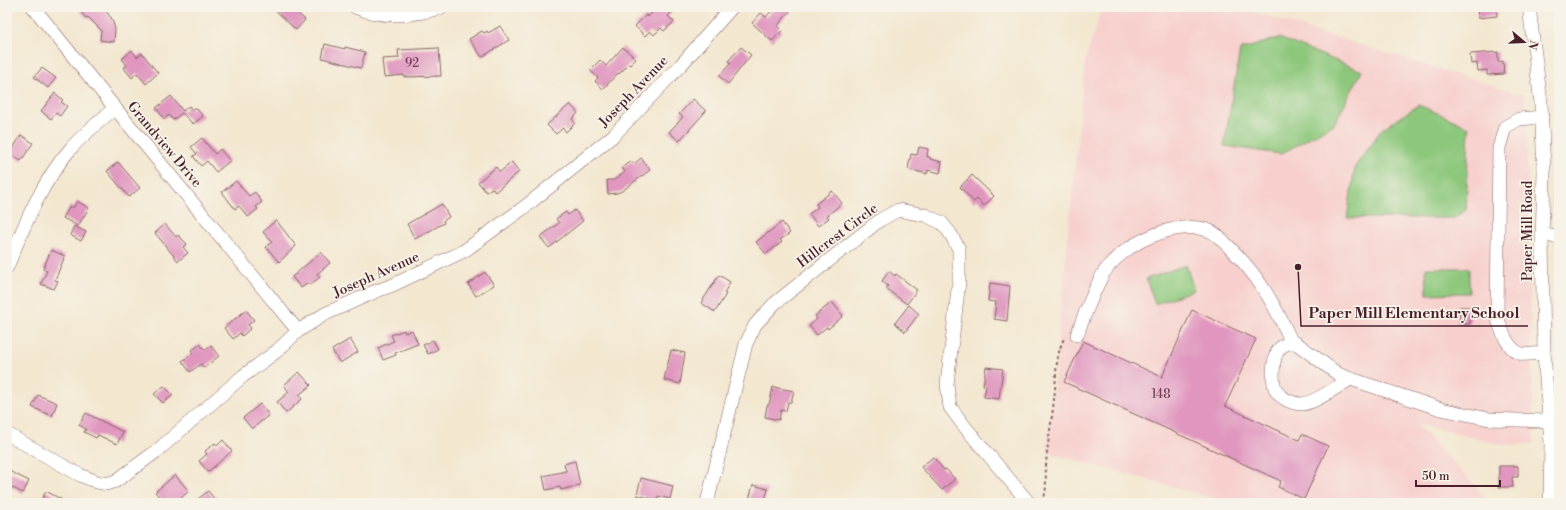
<svg xmlns="http://www.w3.org/2000/svg" width="1566" height="510" font-family="'Libre Bodoni',serif">
  <rect width="100%" height="100%" fill="#f7f3e8"/>
  <filter id="ink" filterUnits="userSpaceOnUse"><feTurbulence type="fractalNoise" baseFrequency=".025" numOctaves="2"/><feDisplacementMap in="SourceGraphic" scale="8" xChannelSelector="R" yChannelSelector="G"/><feConvolveMatrix kernelMatrix="1 2 1 2 8 2 1 2 1" color-interpolation-filters="sRGB"/></filter>
  <filter id="wash" filterUnits="userSpaceOnUse"><feTurbulence type="fractalNoise" baseFrequency=".012" numOctaves="4" result="noise"/><feDisplacementMap in="SourceGraphic" scale="16" xChannelSelector="R" yChannelSelector="G"/><feGaussianBlur stdDeviation="0.9" result="paint"/><feColorMatrix in="noise" values="0 0 0 0 0 0 0 0 0 0 0 0 0 0 0 0 0 1.4 0 .05"/><feComposite in="paint" operator="in"/></filter>
  <g filter="url(#wash)">
    <rect width="100%" height="100%" fill="#f3e7d0"/>
    <path fill="#f7d0cd" d="M1102,7h134l288,88 2,16 8,333 -31,1 -87,-21 69,72 -8,7h-247l-183,-51 38,-390z"/>
    <g fill="#8cc77c" stroke="#6b7354">
      <path d="M1279,38l83,33 -28,53 -53,30 -57,-8 16,-96z"/>
      <path d="M1419,105l50,22 -3,83 -12,8h-107l8,-51 27,-38z"/>
      <path d="M1186,265l8,25 -39,14 -9,-25z"/>
      <path d="M1426,268h43v25l-42,1z"/>
    </g>
    <g id="blocks">
      <g fill="#e096bf">
        <path d="M77,7h26l9,12 3,10 -1,13 -14,-2 1,-10 -13,-13 -2,1z"/>
        <path d="M272,7h19l14,13 -9,10z"/>
        <path d="M658,7h19l-9,9 6,6 -10,9 -3,-3 -7,7 -4,-4 -5,5 -10,-10 11,-11 2,2z"/>
        <path d="M775,7h19l-17,19 5,5 -10,10 -20,-18 9,-10 5,4z"/>
        <path d="M1477,7h19l1,9 -19,2z"/>
        <path d="M500,26l9,14 -27,17 -13,-18 13,-8 2,2 3,-2 1,2z"/>
        <path d="M325,44l20,5v-2l20,5 -4,16 -39,-10z"/>
        <path d="M623,47l13,12 -6,6 -1,-1 -10,10 -1,-1 -15,16 -8,-8 3,-3 -8,-8 10,-10 6,6z"/>
        <path d="M741,47l10,8 -23,29 -9,-8 12,-13 -3,-2z"/>
        <path d="M439,48l2,28 -37,1v-2l-20,2 -2,-18 17,-1 -1,-8z"/>
        <path d="M132,50l5,7 5,-4 16,20 -12,11 -9,-11 -5,5 -8,-10 3,-3 -5,-6z"/>
        <path d="M1498,52v10l5,-1 1,13 -17,1v-5l-9,1 -1,-8 -6,1 -1,-10z"/>
        <path d="M42,68l14,10 -8,10 -14,-11z"/>
        <path d="M55,93l8,7 -2,2 6,4 -7,10 -4,-3 -5,6 -10,-8z"/>
        <path d="M171,96l12,15 6,-5 3,4 3,-3 8,9 -10,8 -11,-11 -9,7 -4,-5 -5,4 -8,-11z"/>
        <path d="M693,99l13,12 -27,30 -10,-9 14,-15 -4,-3z"/>
        <path d="M570,104l8,9 -6,6 3,4 -9,9 -3,-4 -7,6 -9,-9z"/>
        <path d="M21,135l12,8 -12,18 -11,-7z"/>
        <path d="M202,138l13,16 5,-5 10,12 -14,11 -9,-11 -6,5 -8,-10 4,-2 -6,-7z"/>
        <path d="M919,147l9,2 -1,8h3v2l12,3 -2,11 -12,-3 -1,4 -19,-5 3,-15 6,1z"/>
        <path d="M641,158l9,12 -28,21 -5,2 -9,1 -1,-14h7l11,-8 -3,-4 10,-7 2,3z"/>
        <path d="M118,162l22,26 -11,9 -22,-26z"/>
        <path d="M512,162l7,10 -24,20 -3,-4 -6,4 -8,-10 18,-15 4,5z"/>
        <path d="M972,175l22,21 -10,10 -7,-7 -3,3 -14,-15z"/>
        <path d="M236,181l13,15 6,-4 7,10 -6,5 2,2 -10,8 -9,-11 -4,3 -13,-17z"/>
        <path d="M832,191l10,12 -15,13 2,2 -11,8 -9,-12 9,-7 -2,-3z"/>
        <path d="M77,201l12,7 -11,18 -15,-8 7,-12 3,2z"/>
        <path d="M442,204l7,13 -6,4 1,2 -29,16 -8,-15z"/>
        <path d="M575,210l8,11 -34,27 -9,-11 19,-14 -3,-4 10,-7 2,3z"/>
        <path d="M276,220l20,26 -17,16 -13,-15 6,-5 -9,-10z"/>
        <path d="M782,222l8,11 -10,7 2,2 -16,12 -10,-12z"/>
        <path d="M165,224l11,13 2,-2 9,9 -4,3 5,6 -10,8 -23,-28z"/>
        <path d="M74,226l12,6 -5,9 -11,-6z"/>
        <path d="M51,250l14,6 -10,24 3,1 -4,8 -13,-5 6,-13 -4,-2z"/>
        <path d="M321,252l9,11 -13,11 3,3 -10,8 -2,-2 -7,5 -9,-11z"/>
        <path d="M889,271l6,5 1,-2 21,16 -10,14 -21,-15 2,-3 -6,-5z"/>
        <path d="M485,272l9,13 -18,11 -8,-12z"/>
        <path d="M719,275l11,7 -6,11 2,1 -11,18 -14,-9z"/>
        <path d="M990,283l20,3 -3,35 -13,-2 2,-17 -8,-1z"/>
        <path d="M832,302l11,14 -15,13 -1,-2 -10,8 -8,-9 8,-7 -2,-3z"/>
        <path d="M909,305l10,9 -14,18 -10,-9z"/>
        <path d="M1460,307h11l-1,17h-11z"/>
        <path d="M246,310l8,10 -6,5 3,3 -9,8 -2,-3 -7,6 -9,-11z"/>
        <path d="M1192,310l64,29 -31,67 74,34 3,-6 26,12 -24,53 -26,-12 3,-6 -217,-99 19,-41 79,36z"/>
        <path d="M404,330l1,3 7,-3 6,14 -23,9 1,2 -13,5 -5,-12 16,-7 -3,-6z"/>
        <path d="M350,339l8,13 -18,11 -8,-13z"/>
        <path d="M433,340l5,9 -10,5 -5,-9z"/>
        <path d="M200,344l5,6 6,-4 8,10 -15,12 -3,-4 -11,8 -8,-11 11,-8 -2,-2z"/>
        <path d="M671,350l14,3 -5,31 -16,-4z"/>
        <path d="M986,367l17,2 -4,30 -15,-2 2,-11 -3,-1z"/>
        <path d="M299,372l12,13 -12,10 3,4 -16,14 -9,-11 12,-10 -5,-7z"/>
        <path d="M164,386l9,9 -10,8 -9,-9z"/>
        <path d="M773,387l21,4 -3,11h-3l-2,9 -5,-1 -2,10 -14,-3 2,-12h2z"/>
        <path d="M38,395l19,8 -5,13 -20,-9z"/>
        <path d="M260,404l9,11 -17,14 -9,-11z"/>
        <path d="M86,413l37,19 -6,12 -19,-9 -2,3 -12,-6 2,-3 -7,-4z"/>
        <path d="M223,440l9,11 -24,21 -9,-11 8,-7 -2,-3 10,-8 2,3z"/>
        <path d="M933,457l11,13 2,-1 9,10 -13,11 -21,-23z"/>
        <path d="M575,461l5,24 -19,5 -1,-3 -14,3 -3,-14 23,-5 -2,-7z"/>
        <path d="M1499,466h19v11h-6l1,10h-14z"/>
        <path d="M7,470l22,11 -6,12 -16,-8z"/>
        <path d="M175,475l14,16 -14,12h-10l-10,-11z"/>
        <path d="M641,478l32,8 -3,13 -12,-3 -1,4 -20,-5z"/>
        <path d="M753,485l15,4 -4,14h-16z"/>
        <path d="M46,491l22,12h-28z"/>
        <path d="M208,491l10,12h-25z"/>
      </g>
    </g>
  </g>
  <g filter="url(#ink)">
    <use href="#blocks" fill-opacity="0" stroke="#856565" stroke-width="1"/>
    <g fill="none" stroke-linecap="round" stroke-linejoin="round">
      <g stroke="#856565" stroke-width="14">
        <g id="minor">
          <path d="M33,7l82,101"/>
          <path d="M355,7c29,12 59,9 87,0"/>
          <path d="M1529,7l12,96 3,69 -2,69 2,112 7,90 -1,60"/>
          <path d="M1542,117l-23,2 -14,8 -6,21 -2,168c4,13 10,34 25,38 6,1 16,-1 22,-1"/>
          <path d="M1542,234l17,4"/>
          <path d="M7,267c17,-41 35,-86 65,-120 13,-14 29,-27 43,-39l183,223"/>
          <path d="M1077,335c7,-19 16,-43 26,-61 18,-30 74,-56 107,-43 7,3 14,11 19,16 30,29 46,58 63,96"/>
          <path d="M1288,343h8l42,31 13,5c-14,7 -35,24 -49,25 -9,0 -20,-5 -25,-12 -6,-9 -5,-36 3,-44 2,-2 6,-4 8,-5z"/>
          <path d="M1351,379l90,30 48,10 60,2"/>
          <path d="M7,434l73,41 17,7 9,2 10,-3 42,-31 85,-74 34,-25 21,-20 27,-17 49,-22 19,-7 71,-34 62,-45 88,-71 66,-69 52,-59"/>
          <path d="M707,503l39,-159 9,-19 19,-21 106,-84 18,-10 27,5 17,8 8,10 9,16v32l-12,103 3,23 15,20 64,76"/>
        </g>
      </g>
      <path stroke="#856565" stroke-width="2" stroke-dasharray="3 3" stroke-linecap="butt" d="M1042,502c6,-10 3,-24 4,-36 1,-22 6,-45 8,-67 3,-21 0,-43 11,-62"/>
      <use href="#minor" stroke="#fff" stroke-width="13"/>
    </g>
  </g>
  <g text-anchor="middle" stroke-width="3.5" stroke-linejoin="round" paint-order="stroke">
    <g font-size="12" fill="#703d50">
      <text x="412" y="67">92</text>
      <text x="1161" y="398">148</text>
    </g>
    <g font-size="14" fill="#4a1f2b" stroke="#f7f3e8">
      <text transform="translate(633 91) rotate(-46)" y="5">Joseph Avenue</text>
      <text transform="translate(165 144) rotate(50)" y="5">Grandview Drive</text>
      <text transform="translate(1527 231) rotate(-90)" y="5">Paper Mill Road</text>
      <text transform="translate(837 235) rotate(-37)" y="5">Hillcrest Circle</text>
      <text transform="translate(376 274) rotate(-24)" y="5">Joseph Avenue</text>
    </g>
  </g>
  <path fill="none" stroke="#4a1f2b" stroke-width="1.5" d="M1298 267L1301 326H1528"/>
  <circle fill="#4a1f2b" stroke="#f7f3e8" stroke-width="1.5" cx="1298" cy="267" r="4"/>
  <g font-size="15" text-anchor="middle" font-weight="bold" fill="#4a1f2b" stroke="#f7f3e8" stroke-width="3.5" stroke-linejoin="round" paint-order="stroke">
    <text x="1414" y="318">Paper Mill Elementary School</text>
  </g>
  <rect width="1566" height="510" fill="none" stroke="#f7f3e8" stroke-width="24"/>
  <g transform="translate(1524 42) rotate(109)" stroke="#f7f3e8" stroke-width="3" paint-order="stroke">
  <path d="M0-3L7 15L0 10L-7 15Z" fill="#4a1f2b"/>
  <text y="-6" font-size="11" font-weight="bold" text-anchor="middle" fill="#4a1f2b">N</text>
  </g>
  <path d="M1416 480v6h84v-6" fill="none" stroke="#4a1f2b" stroke-width="2"/>
  <text x="1422" y="480" font-size="12" fill="#4a1f2b" stroke="#f7f3e8" stroke-width="3" paint-order="stroke">50 m</text>
</svg>
